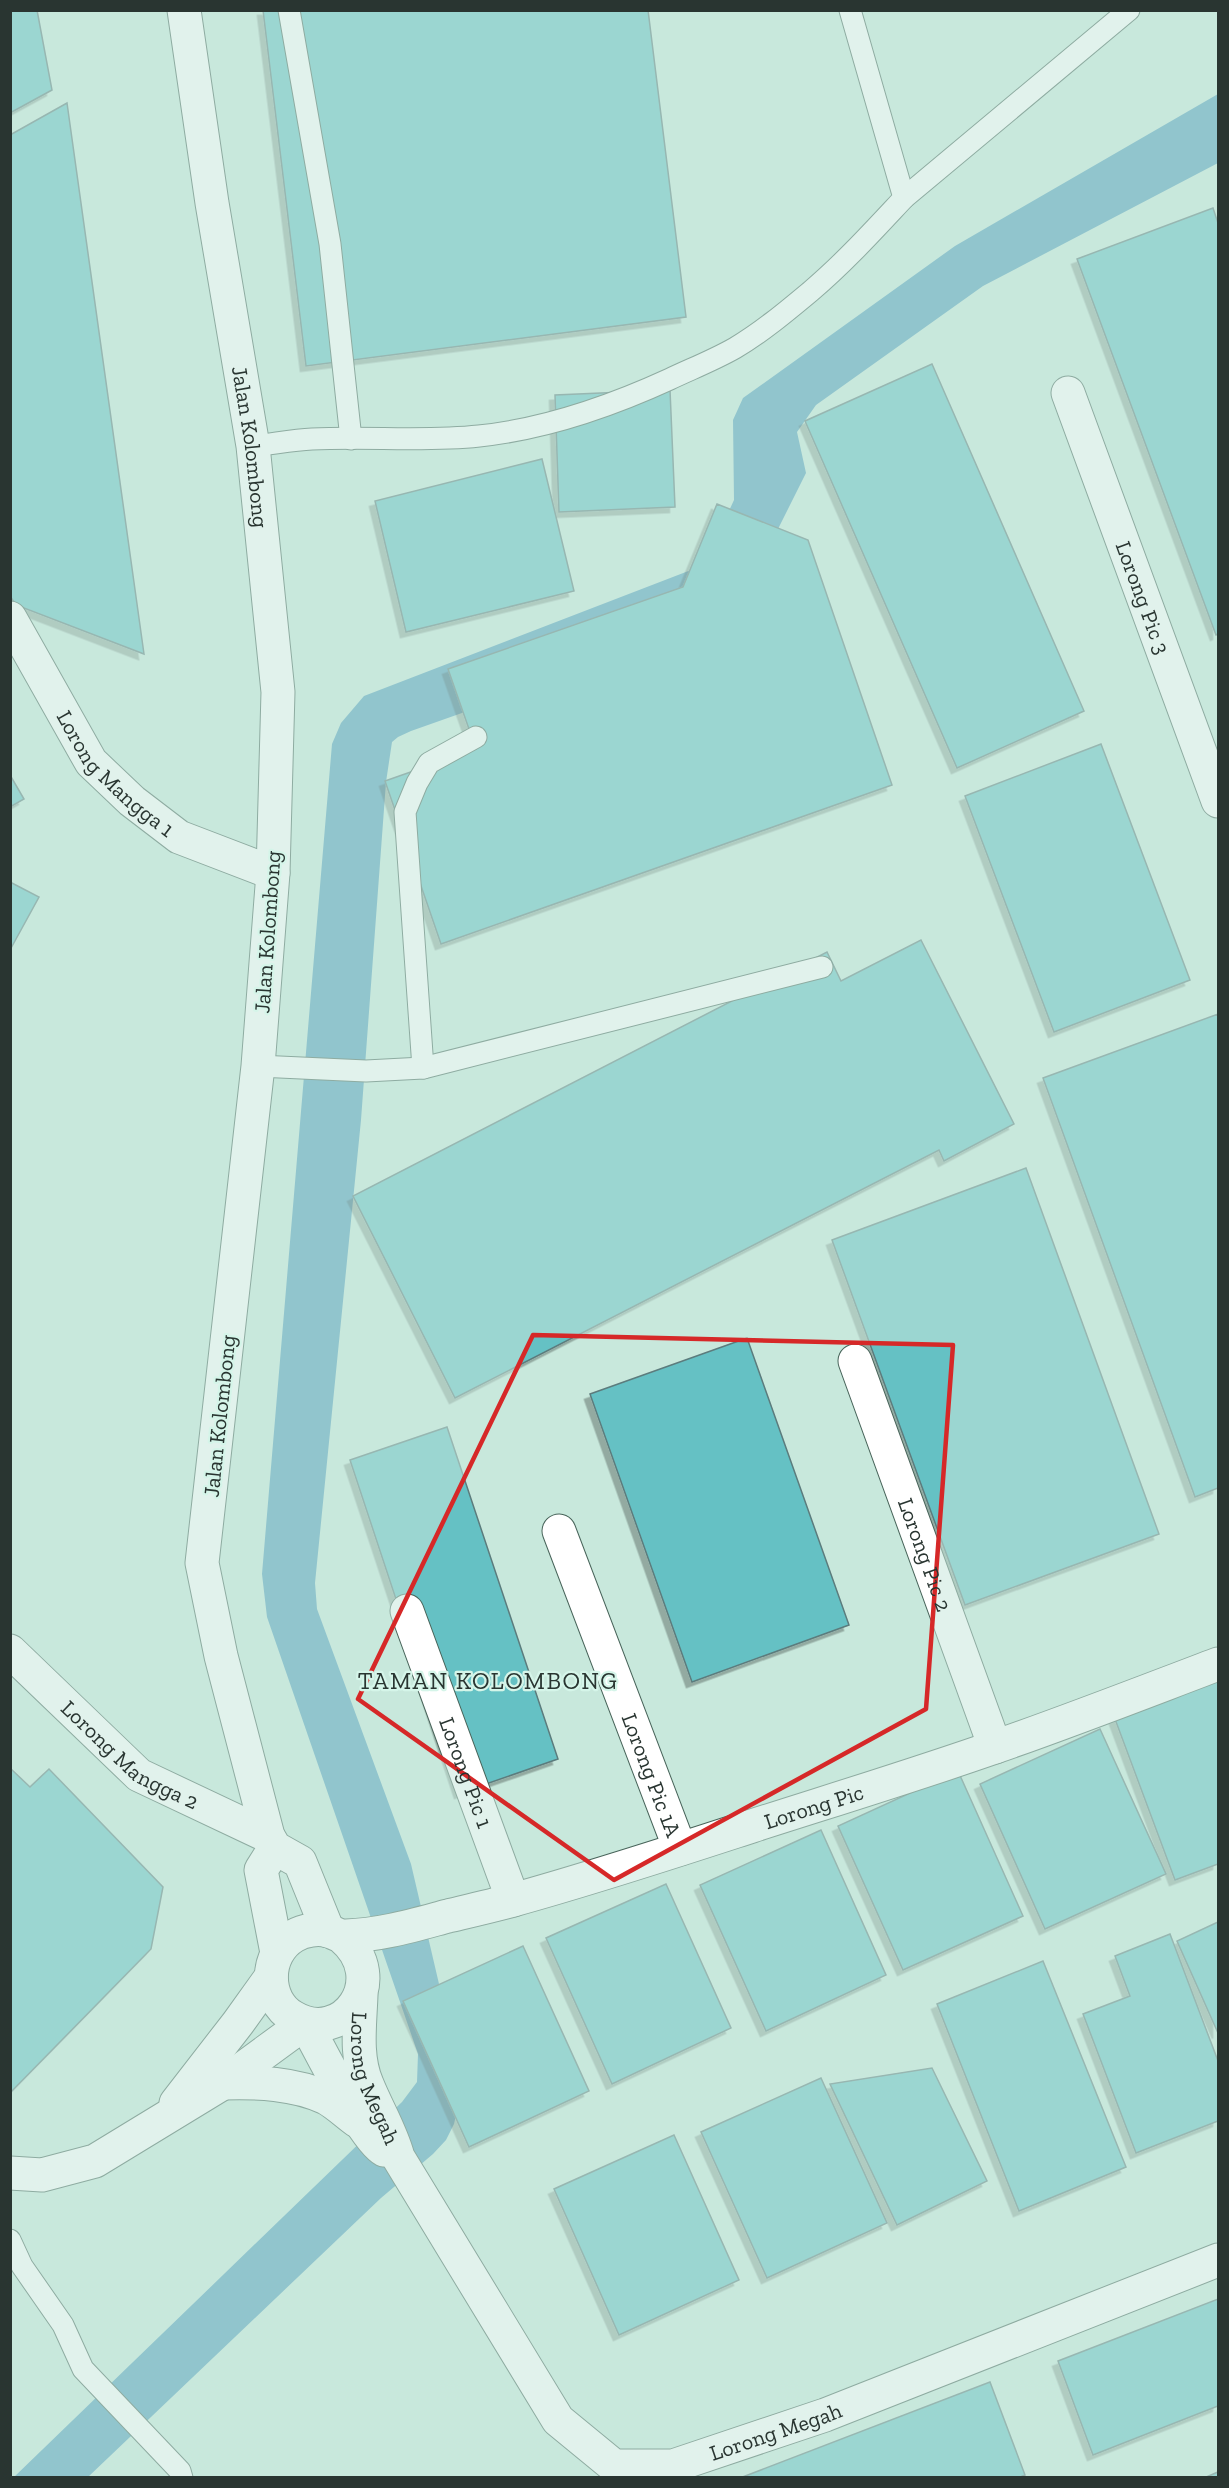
<svg xmlns="http://www.w3.org/2000/svg" width="1229" height="2488" font-family="'Zilla Slab',serif">
  <defs>
    <filter id="shadow"><feDropShadow dx="-5.5" dy="5.5" stdDeviation="0" flood-color="#0004"/></filter>
  </defs>
  <rect width="100%" height="100%" fill="#c8e8dc"/>
  <path fill="#4f9bba" d="M1218,94v69l-235,123 -167,119 -19,27 9,41 -72,144 -323,114 -13,6 -6,5 -6,40 -25,338 -46,463 2,26 94,255 46,197 1,45 -4,18 -8,16 -13,14 -52,44 -293,279 -75,1 389,-376 15,-20 1,-28 -151,-437 -5,-43 70,-830 9,-21 23,-27 340,-131 30,-65 -1,-80 10,-22 212,-152z"/>
  <g fill="#65c1c4" stroke="#5c7c7d" stroke-width="1.5" filter="url(#shadow)">
    <path d="M10,10h27l15,80 -42,23z"/>
    <path d="M263,10h385l38,307 -380,49z"/>
    <path d="M67,103l77,551 -128,-49 -6,-9v-461z"/>
    <path d="M1213,208l5,15v411l-2,1 -139,-376z"/>
    <path d="M932,364l152,347 -127,57 -152,-347z"/>
    <path d="M670,390l5,117 -116,5 -4,-117z"/>
    <path d="M542,459l32,132 -168,41 -31,-131z"/>
    <path d="M717,504l91,36 84,245 -451,159 -56,-163 91,-32 -28,-80 235,-82z"/>
    <path d="M1101,744l89,236 -136,52 -89,-236z"/>
    <path d="M10,775l14,24 -14,8z"/>
    <path d="M10,882l29,15 -29,53z"/>
    <path d="M921,940l93,184 -70,37 -5,-11 -484,248 -102,-202 474,-244 14,29z"/>
    <path d="M1218,1014v474l-23,9 -152,-419z"/>
    <path d="M1026,1168l133,366 -194,71 -133,-365z"/>
    <path d="M747,1338l102,287 -157,57 -102,-288z"/>
    <path d="M447,1427l111,332 -98,34 -110,-333z"/>
    <path d="M1218,1680v184l-43,16 -60,-161z"/>
    <path d="M1100,1729l66,145 -121,55 -65,-145z"/>
    <path d="M10,1768l20,19 19,-18 114,118 -12,62 -141,144z"/>
    <path d="M958,1771l65,145 -120,54 -65,-144z"/>
    <path d="M821,1830l65,145 -120,56 -66,-146z"/>
    <path d="M666,1884l65,144 -119,56 -66,-146z"/>
    <path d="M1218,1922v111l-41,-92z"/>
    <path d="M1170,1934l48,127v60l-82,32 -53,-139 47,-18 -15,-40z"/>
    <path d="M523,1946l66,145 -120,56 -66,-146z"/>
    <path d="M1043,1961l83,206 -107,44 -82,-207z"/>
    <path d="M932,2068l55,113 -90,44 -67,-141z"/>
    <path d="M821,2078l66,145 -120,55 -66,-146z"/>
    <path d="M674,2135l65,145 -120,55 -65,-146z"/>
    <path d="M1218,2299v107l-125,49 -35,-94z"/>
    <path d="M990,2382l35,93 -7,3h-278z"/>
    <path d="M1218,2472v6h-14z"/>
  </g>
  <g fill="none" stroke-linecap="round" stroke-linejoin="round">
    <g stroke="#48645a" stroke-width="23">
      <g id="service">
        <path d="M289,10l41,234 21,195"/>
        <path d="M904,198l225,-188"/>
        <path d="M253,446c20,-2 39,-6 59,-7 55,-3 112,3 167,-3 67,-7 130,-29 191,-57 21,-10 44,-19 65,-31 27,-16 52,-37 76,-57 34,-29 63,-61 93,-93l-54,-188"/>
        <path d="M258,1066l108,5 57,-3 399,-101"/>
        <path d="M423,1068l-18,-256 12,-29 12,-20 47,-26"/>
        <path d="M10,2240l12,26 41,59 20,44 97,102 2,7"/>
      </g>
    </g>
    <g stroke="#48645a" stroke-width="35">
      <g id="minor">
        <path id="s1" d="M1068,393l150,408"/>
        <path id="s2" d="M10,618l81,144 41,39 47,36 94,36"/>
        <path id="s3" d="M855,1361l140,386"/>
        <path id="s4" d="M559,1531l121,318"/>
        <path id="s5" d="M407,1611l106,289"/>
        <path id="s6" d="M10,1651l129,124 129,61"/>
        <path id="s7" d="M361,1995c-1,29 -6,61 6,89 10,25 24,47 31,73l160,263 56,46h59l152,-51 393,-155"/>
        <path d="M223,2083c33,-1 72,0 103,15 11,6 21,16 31,23"/>
        <path d="M176,2103l62,-80 33,-46"/>
        <path d="M10,2173l32,2 53,-14 128,-78 82,-60c14,24 59,117 79,127"/>
      </g>
    </g>
    <g stroke="#48645a" stroke-width="35">
      <g id="tertiary">
        <path id="s8" d="M184,10l28,193 41,243 25,246 -5,181 -15,193 -56,497 19,93 47,180 7,12 25,14 28,69"/>
        <path d="M275,1848l-14,22 16,83"/>
        <path id="s9" d="M342,1937c50,42 1,110 -49,80 -29,-17 -29,-63 1,-81 10,-6 24,-8 35,-5 6,2 11,6 17,5 35,-1 68,-11 102,-20 21,-5 43,-10 65,-16 80,-22 159,-48 239,-74 81,-26 163,-51 243,-79 75,-26 149,-55 223,-83"/>
      </g>
    </g>
    <use href="#service" stroke="#fff" stroke-width="21"/>
    <use href="#minor" stroke="#fff" stroke-width="33"/>
    <use href="#tertiary" stroke="#fff" stroke-width="33"/>
  </g>
  <path d="M0 0H1229V2488H0ZM533,1335l420,10 -27,364 -312,171 -256,-181z" fill="#c8e8dc" fill-opacity=".55" fill-rule="evenodd"/>
  <path fill="none" stroke="#d62828" stroke-width="4.5" stroke-linejoin="round" d="M533,1335l420,10 -27,364 -312,171 -256,-181z"/>
  <g text-anchor="middle" stroke-width="4.5" stroke-linejoin="round" paint-order="stroke">
    <g font-size="22" fill="#293531" stroke="#d5f5e9">
      <text dy="8" stroke="none"><textPath href="#s8" startOffset="442">Jalan Kolombong</textPath></text>
      <text dy="8" stroke="none"><textPath href="#s1" startOffset="218">Lorong Pic 3</textPath></text>
      <text dy="8" stroke="none"><textPath href="#s2" startOffset="190">Lorong Mangga 1</textPath></text>
      <text transform="translate(267 932) rotate(-86)" y="8">Jalan Kolombong</text>
      <text transform="translate(219 1416) rotate(-84)" y="8">Jalan Kolombong</text>
      <text dy="8" stroke="none"><textPath href="#s3" startOffset="206">Lorong Pic 2</textPath></text>
      <text dy="8" stroke="none"><textPath href="#s6" startOffset="160">Lorong Mangga 2</textPath></text>
      <text dy="8" stroke="none"><textPath href="#s5" startOffset="172">Lorong Pic 1</textPath></text>
      <text dy="8" stroke="none"><textPath href="#s4" startOffset="261">Lorong Pic 1A</textPath></text>
      <text dy="8" stroke="none"><textPath href="#s9" startOffset="782">Lorong Pic</textPath></text>
      <text dy="8" stroke="none"><textPath href="#s7" startOffset="86">Lorong Megah</textPath></text>
      <text dy="8" stroke="none"><textPath href="#s7" startOffset="717">Lorong Megah</textPath></text>
    </g>
    <g font-size="24" letter-spacing="1.5" fill="#293531" stroke="#d5f5e9">
      <text x="488" y="1689">TAMAN KOLOMBONG</text>
    </g>
  </g>
  <rect width="1229" height="2488" fill="none" stroke="#293531" stroke-width="24"/>
</svg>
